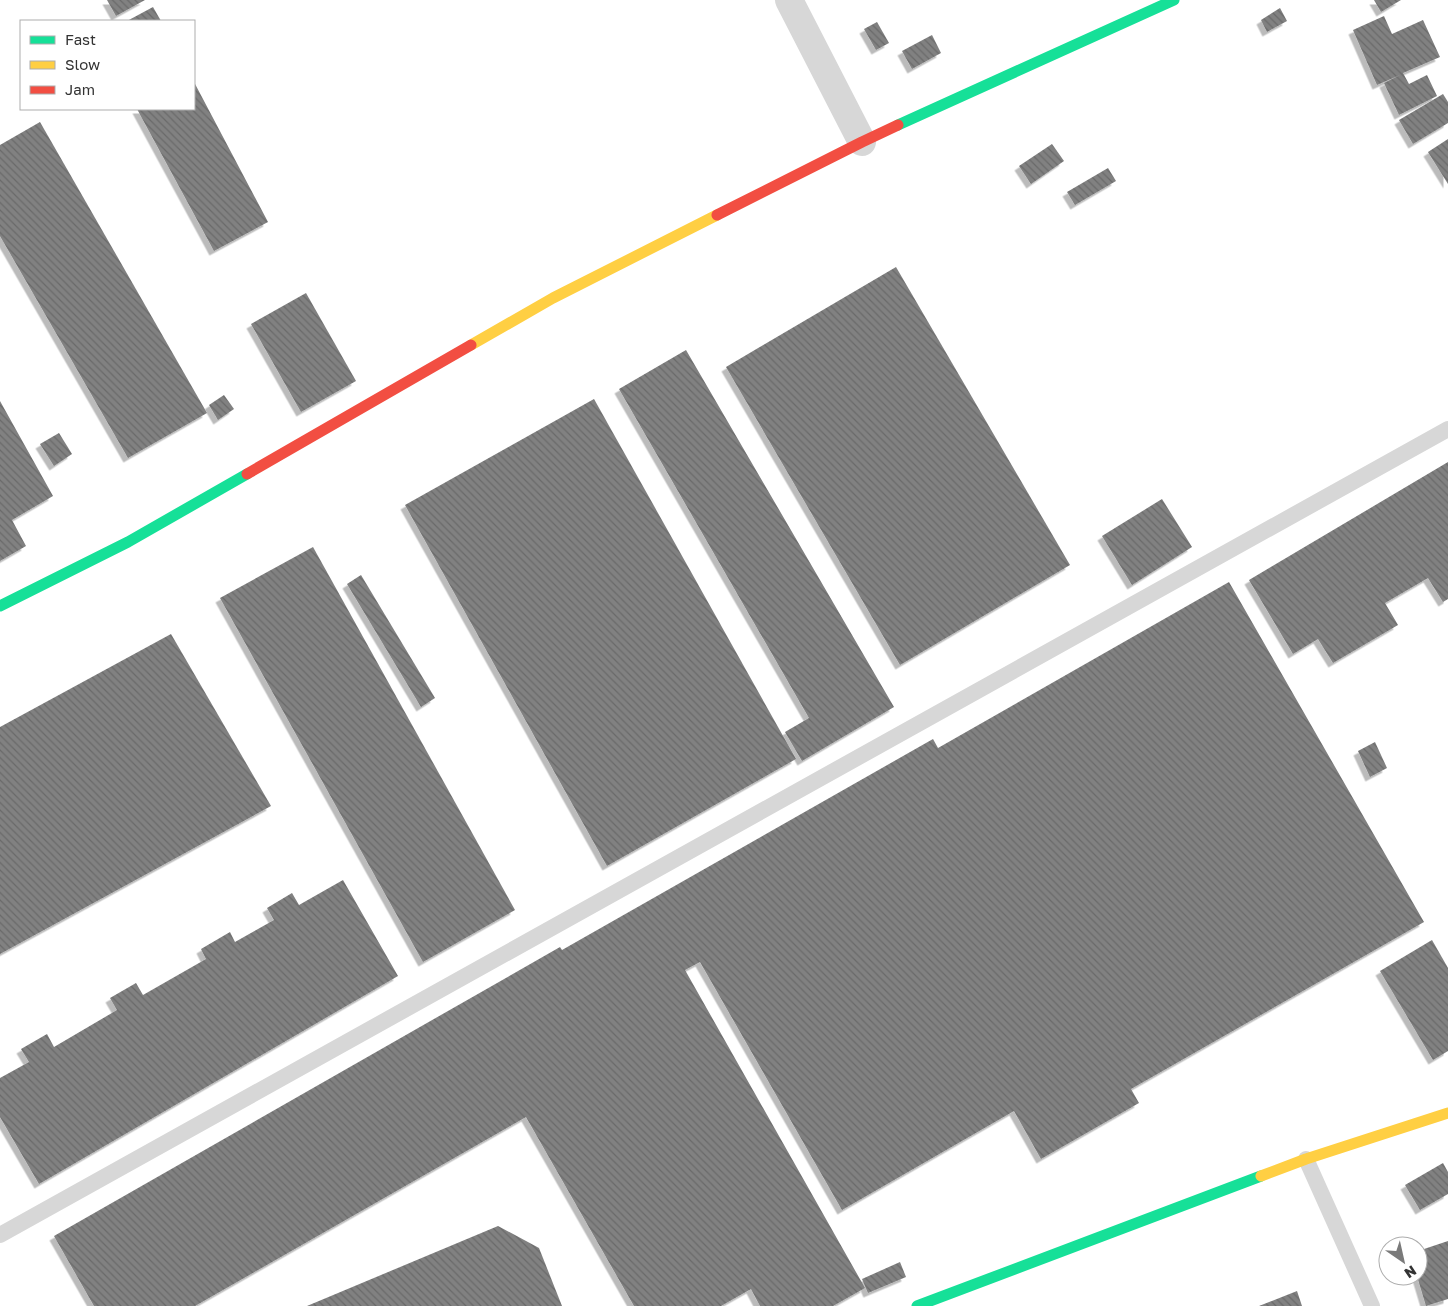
<svg xmlns="http://www.w3.org/2000/svg" width="1448" height="1306" font-family="'Golos Text',sans-serif">
  <defs>
    <pattern id="building-back-hatch" width="6" height="6" patternUnits="userSpaceOnUse" patternTransform="scale(1.25)"><rect width="6" height="6" fill="#818181"/><path d="M-1 5l2 2M0 0l6 6M5-1l2 2" fill="none" stroke="#6a6a6a"/></pattern>
    <filter id="shadow"><feDropShadow dx="-4.5" dy="4.5" stdDeviation="0" flood-color="#0004"/></filter>
  </defs>
  <rect width="100%" height="100%" fill="#fff"/>
  <g fill="url(#building-back-hatch)" filter="url(#shadow)">
    <path d="M107,0h38l-29,16z"/>
    <path d="M1374,0h27l-20,12z"/>
    <path d="M153,7l8,14h-34z"/>
    <path d="M1280,8l7,13 -20,11 -6,-12z"/>
    <path d="M1384,16l8,18 31,-14 17,37 -37,16 6,11 18,-9 10,21 -38,19 -15,-32 16,-8 -23,10 -24,-55z"/>
    <path d="M877,22l12,21 -13,7 -12,-21z"/>
    <path d="M932,35l9,18 -29,16 -10,-18z"/>
    <path d="M194,82l74,140 -54,29 -77,-142h57z"/>
    <path d="M1443,94l5,8v21l-35,21 -14,-24z"/>
    <path d="M40,122l167,291 -79,45 -128,-222v-91z"/>
    <path d="M1448,139v45l-20,-32z"/>
    <path d="M1052,144l12,17 -33,23 -12,-18z"/>
    <path d="M1108,168l8,13 -41,24 -8,-13z"/>
    <path d="M896,267l174,298 -170,100 -174,-298z"/>
    <path d="M306,293l50,88 -55,31 -50,-88z"/>
    <path d="M686,350l208,357 -92,54 -17,-29 24,-14 -190,-329z"/>
    <path d="M224,395l10,14 -16,11 -9,-15z"/>
    <path d="M594,399l202,360 -189,107 -202,-361z"/>
    <path d="M0,401l53,95 -41,24 14,26 -26,15z"/>
    <path d="M59,433l13,21 -18,12 -14,-22z"/>
    <path d="M1448,462v137l-5,3 -15,-24 -43,25 13,22 -65,38 -15,-24 -25,15 -44,-74z"/>
    <path d="M1162,499l30,48 -60,38 -30,-49z"/>
    <path d="M313,547l202,363 -92,52 -203,-364z"/>
    <path d="M361,575l74,123 -14,9 -74,-123z"/>
    <path d="M1229,582l195,340 -293,167 8,14 -98,56 -27,-48 -172,99 -142,-248 -15,8 180,318 -32,18h-73l-9,-17 -30,17h-87l-108,-189 -331,189h-101l-40,-70 506,-289 2,3 371,-211 5,9z"/>
    <path d="M171,634l100,172 -271,148v-227z"/>
    <path d="M1375,742l12,26 -17,9 -12,-26z"/>
    <path d="M343,880l55,96 -359,208 -39,-67v-39l29,-16 -8,-13 26,-15 7,13 63,-37 -7,-12 26,-15 7,12 63,-36 -5,-10 29,-17 5,10 39,-22 -7,-12 25,-15 7,12z"/>
    <path d="M1432,940l16,28v83l-15,9 -53,-89z"/>
    <path d="M1443,1163l5,9v22l-28,16 -15,-25z"/>
    <path d="M498,1226l41,22 23,58h-255z"/>
    <path d="M1448,1241v58l-22,7 -9,-30h1v-25z"/>
    <path d="M900,1262l6,15 -38,16 -6,-14z"/>
    <path d="M1297,1291l5,15h-43z"/>
  </g>
  <g fill="none" stroke-linecap="round" stroke-linejoin="round">
    <g stroke="#d7d7d7" stroke-width="16">
      <path d="M1306,1159l66,147"/>
      <path d="M0,1235l1448,-806"/>
    </g>
    <path stroke="#d7d7d7" stroke-width="28" d="M789,0l73,142"/>
    <g stroke="#16e098" stroke-width="11">
      <path d="M898,125l276,-125"/>
      <path d="M0,606l128,-64 119,-68"/>
      <path d="M917,1306l344,-130"/>
    </g>
    <g stroke="#ffcf43" stroke-width="11">
      <path d="M471,345l82,-47 164,-83"/>
      <path d="M1261,1176l45,-17 142,-46"/>
    </g>
    <g stroke="#f24e42" stroke-width="11">
      <path d="M717,215l145,-73 36,-17"/>
      <path d="M247,474l224,-129"/>
    </g>
  </g>
  <rect x="20" y="20" width="175" height="90" fill="#ffffff" stroke="#adadad"/>
  <rect x="30" y="36" width="25" height="8" fill="#16e098" stroke="#adadad"/>
  <text x="65" y="45" font-size="15" fill="#333333">Fast</text>
  <rect x="30" y="61" width="25" height="8" fill="#ffcf43" stroke="#adadad"/>
  <text x="65" y="70" font-size="15" fill="#333333">Slow</text>
  <rect x="30" y="86" width="25" height="8" fill="#f24e42" stroke="#adadad"/>
  <text x="65" y="95" font-size="15" fill="#333333">Jam</text>
  <g transform="translate(1403 1261) rotate(146)"><circle r="24" fill="#ffffff" stroke="#adadad"/>
  <path d="M0-4L9 19L0 12L-9 19Z" fill="#7a7a7a"/>
  <text y="-8" font-size="14" font-weight="bold" text-anchor="middle" fill="#333333">N</text>
  </g>
</svg>
